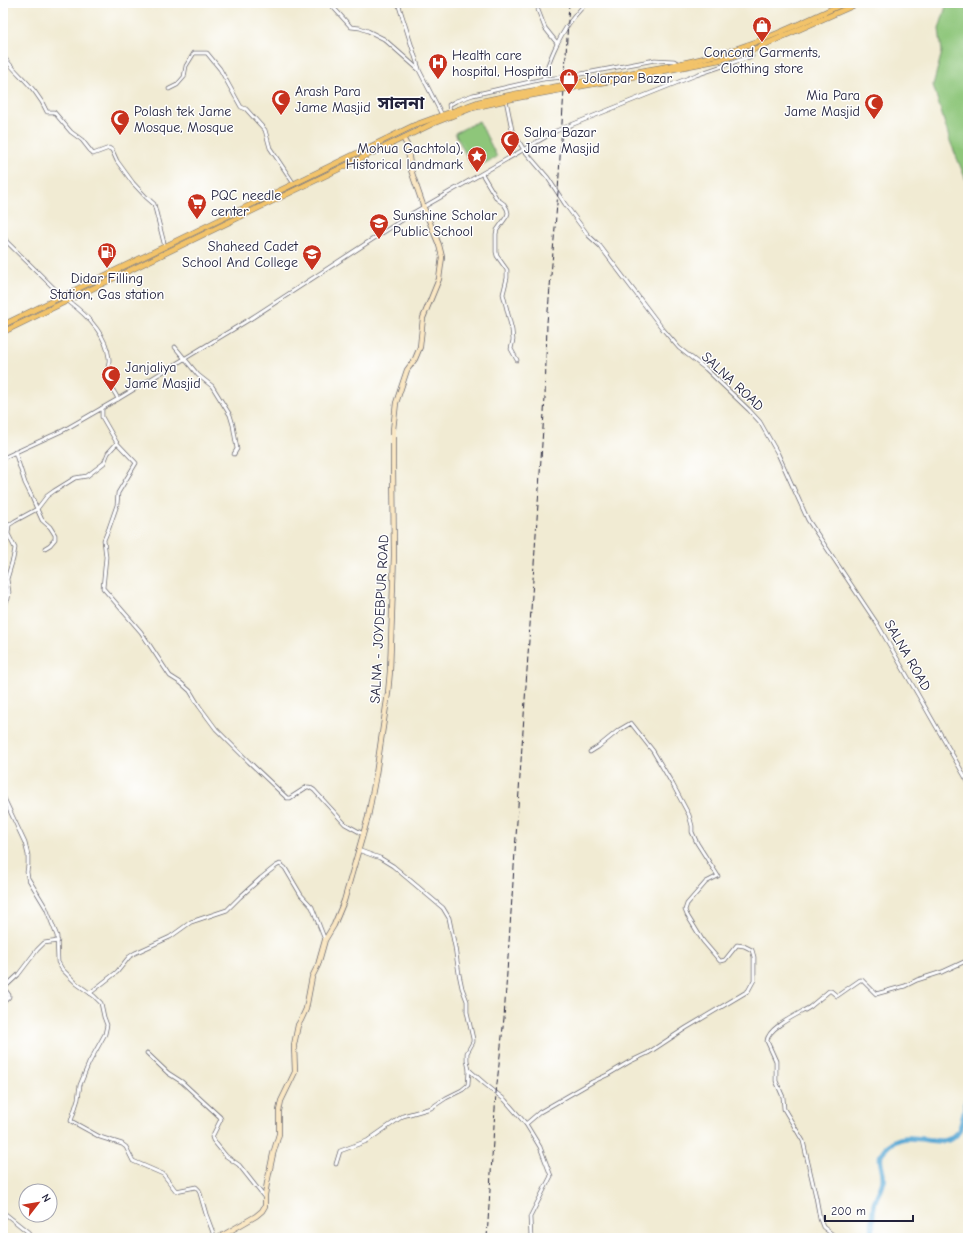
<svg xmlns="http://www.w3.org/2000/svg" width="971" height="1241" font-family="'Comic Neue','Noto Sans Bengali',sans-serif">
  <rect width="100%" height="100%" fill="#fff"/>
  <filter id="ink" filterUnits="userSpaceOnUse"><feTurbulence type="fractalNoise" baseFrequency=".025" numOctaves="2"/><feDisplacementMap in="SourceGraphic" scale="8" xChannelSelector="R" yChannelSelector="G"/><feConvolveMatrix kernelMatrix="1 2 1 2 8 2 1 2 1" color-interpolation-filters="sRGB"/></filter>
  <filter id="wash" filterUnits="userSpaceOnUse"><feTurbulence type="fractalNoise" baseFrequency=".012" numOctaves="4" result="noise"/><feDisplacementMap in="SourceGraphic" scale="16" xChannelSelector="R" yChannelSelector="G"/><feGaussianBlur stdDeviation="0.9" result="paint"/><feColorMatrix in="noise" values="0 0 0 0 0 0 0 0 0 0 0 0 0 0 0 0 0 1.4 0 .05"/><feComposite in="paint" operator="in"/></filter>
  <g filter="url(#wash)">
    <rect width="100%" height="100%" fill="#f1ebd3"/>
    <g fill="#8ec67a" stroke="#58745a">
      <path d="M947,3h21v182l-18,-44 -17,-56 9,-33 -3,-23z"/>
      <path d="M479,121l18,36 -24,12 -18,-36z"/>
    </g>
    <g fill="none" stroke-linecap="round" stroke-linejoin="round">
      <path stroke="#5aa9d4" stroke-width="5.5" d="M873,1238c-1,-10 -1,-30 3,-40 2,-5 6,-11 7,-17 2,-9 -5,-19 -2,-27 2,-3 4,-5 6,-7 21,-22 53,5 69,-12 6,-6 9,-27 10,-35l2,-3"/>
    </g>
  </g>
  <g filter="url(#ink)">
    <g fill="none" stroke-linecap="round" stroke-linejoin="round">
      <g stroke="#6a6870" stroke-width="4.5">
        <g id="minor">
          <path d="M331,3l2,4 18,20 9,1 8,3 16,8 35,31 23,45"/>
          <path d="M398,3l21,66"/>
          <path d="M538,10l7,18 12,15"/>
          <path d="M3,56c15,20 34,32 44,56h7l17,20 11,8 11,14 16,-6 3,2 5,11 16,22 13,14 8,7 11,43"/>
          <path d="M543,79c7,-20 14,-39 27,-57 5,-7 11,-13 16,-19"/>
          <path d="M169,89l8,-4 7,-8 2,-11 8,-13h13l13,16 21,38 5,2 19,21 5,18 24,36"/>
          <path d="M506,100l6,30 12,20 24,28 17,26 23,31 12,11 62,82 17,20 27,21 43,41 11,12 18,32 30,66 70,105 90,157"/>
          <path d="M450,112l-1,-7 7,-4 17,-6 70,-16 22,-2 90,-17 19,1 5,3"/>
          <path d="M482,174l15,25 7,5 3,5 1,4 -1,3 -10,14 -1,4v18l1,4 10,14v8l-4,16 9,36 1,10 -2,9 6,11"/>
          <path d="M3,235l4,7 55,54"/>
          <path d="M68,301c19,14 38,33 41,57 1,7 -4,17 -2,22 3,7 8,12 11,19"/>
          <path d="M175,347l23,28 14,11 18,29 3,10 4,24 -3,5"/>
          <path d="M117,443l19,20 -18,30 -1,12 -8,23 -5,12 2,17 -3,31 38,44 29,44 11,7 9,8 9,15 17,23 33,33 38,36h3l17,-11h2l5,3 31,34 18,10"/>
          <path d="M15,452l10,31 6,12 6,14 5,11 8,7 5,8v4l-5,6 -5,3"/>
          <path d="M3,458l61,-28 54,-31 132,-80 163,-106 143,-82 140,-56 56,-19"/>
          <path d="M3,605l5,-6 1,-7 -2,-13 6,-20 2,-11 -7,-14 1,-9 6,-4 22,-12 10,-13 7,-5 21,-13 12,-2 17,-13 4,-10 9,-10 -15,-26v-9"/>
          <path d="M3,796l22,47 3,12v10l-1,7 1,6 18,30 11,28 1,26 4,7 15,15 17,12 7,7 3,14 3,8 -2,9 -16,29 -9,22 -2,14 -7,22 29,16 22,7 4,3 7,14 30,13 13,17 20,-4 3,3 7,24 9,24"/>
          <path d="M90,993l27,-21 12,-15 6,-4 35,-16 21,-15 36,-12 13,-13 21,-19 15,-12 4,-2 5,4 16,27 11,12 13,33"/>
          <path d="M3,1003l6,-6v-2l-5,-7 14,-13 19,-25 7,-7 14,-2"/>
          <path d="M147,1053l21,20 14,9 38,35 1,2 -9,18 1,3 13,16 13,9 26,33"/>
          <path d="M469,1070l16,14 20,16 21,24 14,23 11,29 -21,41 1,21"/>
          <path d="M526,1124l14,-12 52,-30 15,-7 22,-13 19,-9 38,-25 62,-37 6,-11v-23l-2,-7 -8,-4 -7,-1 -12,15 -4,1h-1l-17,-20 -16,-26 -2,-5 2,-6 19,-22 12,-6 -21,-33 -5,-11v-6l-3,-11 -16,-30 -20,-34 -22,-28 -12,7 -21,17 -8,5"/>
          <path d="M336,1164l4,-13 27,-10 36,-25 28,-8 15,-10 16,-8 6,-5 1,-15 -2,-10v-7l6,-11v-3l-6,-27v-11l-5,-13 -3,-14 -4,-27 -6,-29 -6,-10 -50,-42 -13,-8 -22,-8"/>
          <path d="M3,1212l25,20 1,1 -1,5"/>
          <path d="M837,1238l-14,-11 -3,-8 -4,-22 -13,-56 -19,-32 -1,-12 -7,-16v-20l-9,-20c1,-14 32,-27 43,-34 6,-5 13,-11 19,-16h2l6,5 23,-16h2l14,14 29,-8 12,-6 25,-8 26,-12"/>
        </g>
      </g>
      <g stroke="#6a6870" stroke-width="6">
        <path id="secondary" d="M218,1238l38,-22 6,-5 3,-5v-11l2,-12 6,-29 6,-20v-23l2,-10 14,-29 -1,-27 4,-20 3,-5 5,-11 6,-32 6,-12 7,-25 9,-15 10,-24 24,-84 8,-43 12,-81 2,-22 4,-116 -1,-89v-36l3,-27 11,-33 8,-11 5,-12 3,-29 16,-39 3,-22 -3,-12 -15,-37 -8,-23 -5,-15 -4,-25 -4,-7"/>
      </g>
      <g stroke="#6a6870" stroke-width="6">
        <g id="trunk">
          <path d="M647,70c34,-6 68,-13 100,-25 34,-11 66,-28 98,-42"/>
          <path d="M648,74l71,-14 31,-9 109,-48"/>
          <path d="M3,325l412,-200 63,-23 37,-8"/>
          <path d="M3,332l222,-108 209,-101 38,-15 44,-10"/>
        </g>
      </g>
      <use href="#minor" stroke="#fff" stroke-width="3"/>
      <use href="#secondary" stroke="#fae7c3" stroke-width="4.5"/>
      <use href="#trunk" stroke="#f2c36a" stroke-width="5"/>
      <path stroke="#22223b" stroke-width="1" stroke-dasharray="6 3" stroke-linecap="butt" d="M487,1238l9,-145 8,-75 41,-620 2,-75 11,-131 11,-189"/>
      <g stroke="#6a6870" stroke-width="6" stroke-linecap="butt">
        <g id="trunk-bridge">
          <path d="M515,94l132,-24"/>
          <path d="M516,98l132,-24"/>
        </g>
      </g>
      <use href="#trunk-bridge" stroke="#f2c36a" stroke-width="5"/>
    </g>
  </g>
  <defs>
    <g id="shop-pin" transform="scale(1)"><path d="M0 17L-7.5 6A9.5 9.5 0 1 1 7.5 6Z" fill="#c8321e" stroke="#fff"/><path d="M-5-2.5h2.3a2.7 3.5 0 0 1 5.4 0H5L5.5 6h-11ZM-1.5-2.5h3a1.5 2.3 0 0 0-3 0Z" fill="#fff"/></g>
    <g id="hospital-pin" transform="scale(1)"><path d="M0 17L-7.5 6A9.5 9.5 0 1 1 7.5 6Z" fill="#c8321e" stroke="#fff"/><path d="M-5-5h3v3.5h4V-5h3V5h-3V1.5h-4V5h-3Z" fill="#fff"/></g>
    <g id="mosque-pin" transform="scale(1)"><path d="M0 17L-7.5 6A9.5 9.5 0 1 1 7.5 6Z" fill="#c8321e" stroke="#fff"/><path d="M3.5-4.9A6 6 0 1 0 3.5 4.9A5 5 0 1 1 3.5-4.9Z" fill="#fff"/></g>
    <g id="sight-pin" transform="scale(1)"><path d="M0 17L-7.5 6A9.5 9.5 0 1 1 7.5 6Z" fill="#c8321e" stroke="#fff"/><path d="M0-6L1.8-2.2L6-1.7L2.9 1.2L3.7 5.4L0 3.3L-3.7 5.4L-2.9 1.2L-6-1.7L-1.8-2.2Z" fill="#fff"/></g>
    <g id="supermarket-pin" transform="scale(1)"><path d="M0 17L-7.5 6A9.5 9.5 0 1 1 7.5 6Z" fill="#c8321e" stroke="#fff"/><path d="M-6-5.5h2.5l.6 2H6L4.5 2H-2.5L-4.4-4H-6ZM-1.5 3.2a1.3 1.3 0 1 0 .1 0ZM3 3.2a1.3 1.3 0 1 0 .1 0Z" fill="#fff"/></g>
    <g id="school-pin" transform="scale(1)"><path d="M0 17L-7.5 6A9.5 9.5 0 1 1 7.5 6Z" fill="#c8321e" stroke="#fff"/><path d="M0-5L7-2L0 1L-7-2ZM-4 1L0 2.5L4 1V4Q0 6-4 4Z" fill="#fff"/></g>
    <g id="fuel-pin" transform="scale(1)"><path d="M0 17L-7.5 6A9.5 9.5 0 1 1 7.5 6Z" fill="#c8321e" stroke="#fff"/><path d="M-5.5-6h7V0h2V4h1.3V-2.5L3-4.5l.8-.8L6-3V5H2.5V1h-1V6h-7ZM-4.2-4.7v3.2H.2V-4.7Z" fill="#fff"/></g>
  </defs>
  <g fill-rule="evenodd">
    <use href="#shop-pin" x="762" y="26"/>
    <use href="#hospital-pin" x="438" y="63"/>
    <use href="#shop-pin" x="569" y="78"/>
    <use href="#mosque-pin" x="281" y="99"/>
    <use href="#mosque-pin" x="874" y="103"/>
    <use href="#mosque-pin" x="120" y="119"/>
    <use href="#mosque-pin" x="510" y="140"/>
    <use href="#sight-pin" x="477" y="156"/>
    <use href="#supermarket-pin" x="197" y="203"/>
    <use href="#school-pin" x="379" y="223"/>
    <use href="#fuel-pin" x="107" y="252"/>
    <use href="#school-pin" x="312" y="254"/>
    <use href="#mosque-pin" x="111" y="375"/>
  </g>
  <g text-anchor="middle" stroke-width="3" stroke-linejoin="round" paint-order="stroke">
    <g font-size="14" fill="#22223b" stroke="#fff" text-anchor="start">
      <text x="762" y="57" text-anchor="middle">Concord Garments,<tspan x="762" dy="16">Clothing store</tspan></text>
      <text x="452" y="60">Health care<tspan x="452" dy="16">hospital, Hospital</tspan></text>
      <text x="583" y="83">Jolarpar Bazar</text>
      <text x="295" y="96">Arash Para<tspan x="295" dy="16">Jame Masjid</tspan></text>
      <text x="860" y="100" text-anchor="end">Mia Para<tspan x="860" dy="16">Jame Masjid</tspan></text>
      <text x="134" y="116">Polash tek Jame<tspan x="134" dy="16">Mosque, Mosque</tspan></text>
      <text x="524" y="137">Salna Bazar<tspan x="524" dy="16">Jame Masjid</tspan></text>
      <text x="463" y="153" text-anchor="end">Mohua Gachtola),<tspan x="463" dy="16">Historical landmark</tspan></text>
      <text x="211" y="200">PQC needle<tspan x="211" dy="16">center</tspan></text>
      <text x="393" y="220">Sunshine Scholar<tspan x="393" dy="16">Public School</tspan></text>
      <text x="298" y="251" text-anchor="end">Shaheed Cadet<tspan x="298" dy="16">School And College</tspan></text>
      <text x="107" y="283" text-anchor="middle">Didar Filling<tspan x="107" dy="16">Station, Gas station</tspan></text>
      <text x="125" y="372">Janjaliya<tspan x="125" dy="16">Jame Masjid</tspan></text>
    </g>
    <g font-size="14" fill="#22223b" stroke="#fff">
      <text transform="translate(733 381) rotate(43)" y="5">SALNA ROAD</text>
      <text transform="translate(379 619) rotate(-87)" y="5">SALNA - JOYDEBPUR ROAD</text>
      <text transform="translate(908 655) rotate(60)" y="5">SALNA ROAD</text>
    </g>
    <g font-size="18" font-weight="bold" fill="#22223b" stroke="#fff">
      <text x="401" y="109">সালনা</text>
    </g>
  </g>
  <rect width="971" height="1241" fill="none" stroke="#fff" stroke-width="16"/>
  <g transform="translate(38 1203) rotate(59)"><circle r="19" fill="#ffffff" stroke="#a7a7b1"/>
  <path d="M0-3L7 15L0 10L-7 15Z" fill="#c8321e"/>
  <text y="-6" font-size="11" font-weight="bold" text-anchor="middle" fill="#22223b">N</text>
  </g>
  <path d="M825 1215v6h88v-6" fill="none" stroke="#22223b" stroke-width="2"/>
  <text x="831" y="1215" font-size="12" fill="#22223b" stroke="#ffffff" stroke-width="3" paint-order="stroke">200 m</text>
</svg>
